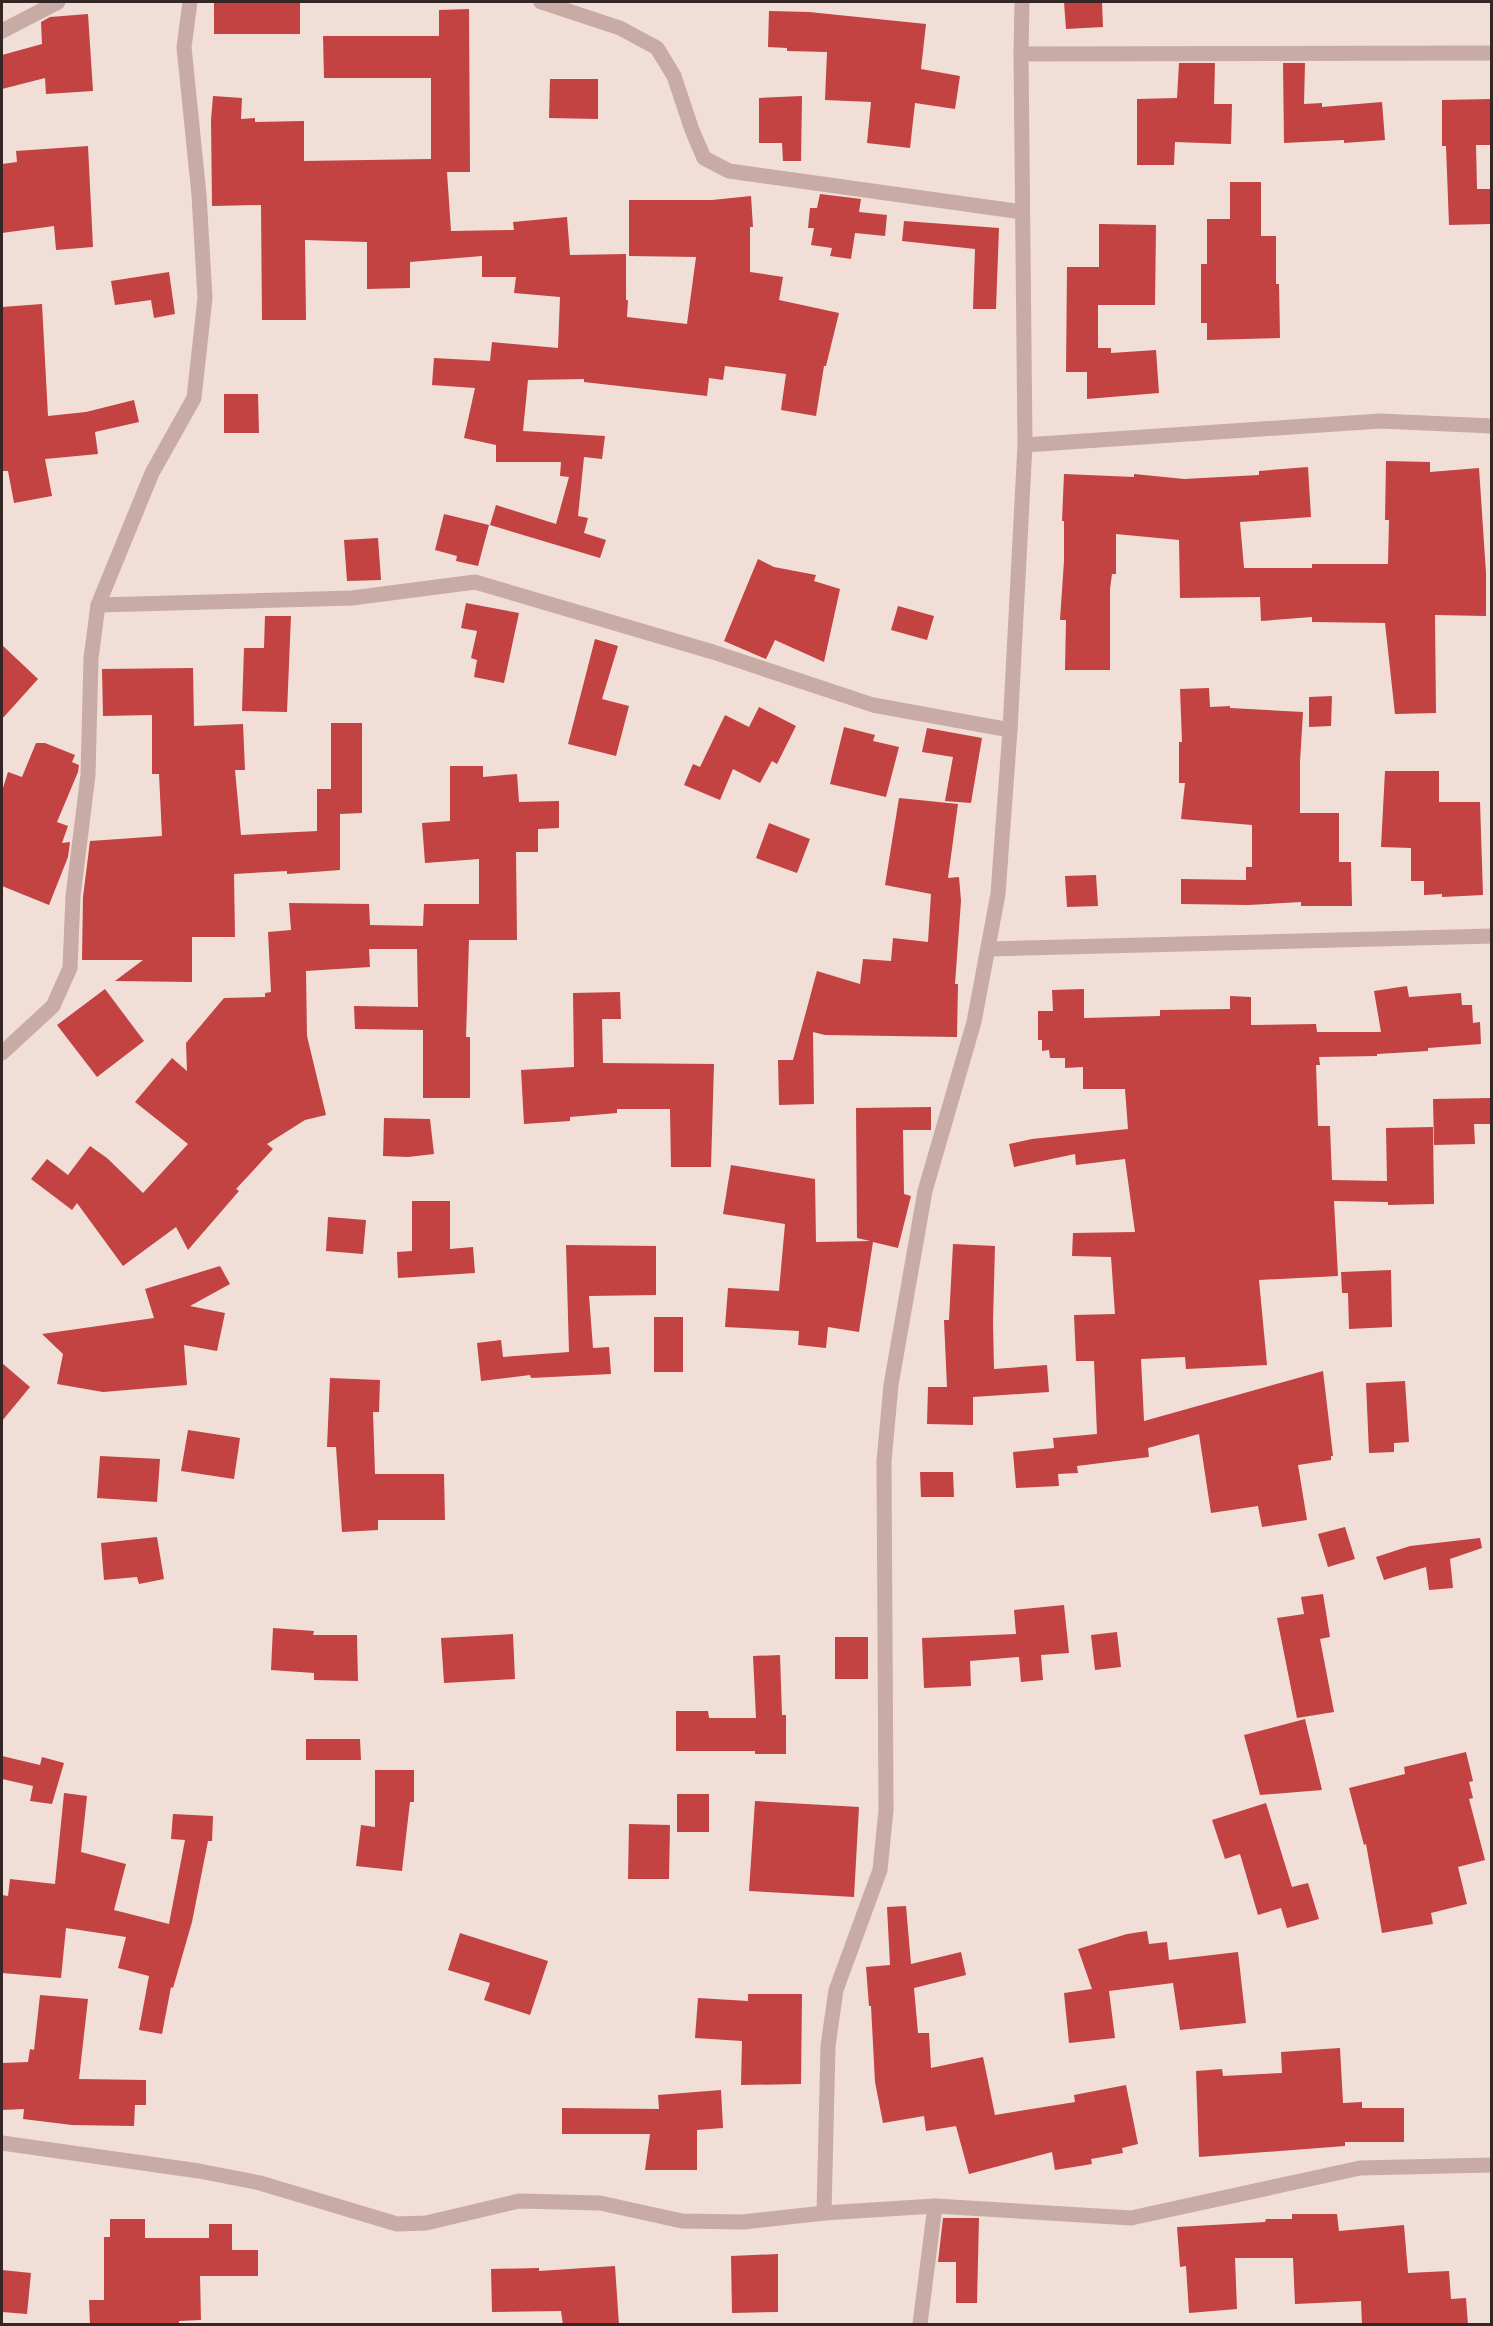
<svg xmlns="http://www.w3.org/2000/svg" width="1493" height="2326" font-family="'Asap Condensed',sans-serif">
  <rect width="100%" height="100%" fill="#f0ded7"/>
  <g fill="#c34242">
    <rect x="214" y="2" width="86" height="32"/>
    <path d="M1064,2h38l1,25 -37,2z"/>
    <path d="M469,9l1,163h-23l4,59 63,-1 -1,-8 54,-5 3,38 56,-1v46h2l-1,17 60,7 9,-67 -67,-1v-56h83l39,-4 2,31h-3v45l33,5 -4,23 60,13 -13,53h-2l-8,50 -35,-6 5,-36 -61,-8 -2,14 -14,-2 -2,18 -123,-14v-3l-56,1 -5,51 82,5 -3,23 -18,-2 -6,59 10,2 -4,15 22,7 -6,18 -110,-33 6,-20 60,19 13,-47 -9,-1 1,-14h-65v-17l-32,-7 11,-50 -43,-3 2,-27 56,3 2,-19 66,6 2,-51 -46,-4 2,-16h-34v-21l-72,6v26l-43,1v-47l-62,-2 1,80h-44l-1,-115 -49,1 -1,-86 2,-24 29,2 -1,21 14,-1v4l49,-1v40l127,-2v-81h-107l-1,-42h116v-26z"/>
    <path d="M769,11l40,1 117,12 -5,45 39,7 -5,33 -40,-6 -5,45 -43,-5 4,-41 -46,-2 2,-48 -40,-1v-3l-19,-1z"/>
    <path d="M88,14l5,77 -47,3 -1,-16 -43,11v-34l40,-11 -1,-22 9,-5z"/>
    <path d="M1179,63h36l-1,41h18l-1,40 -56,-2 -1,23h-37v-66l40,-1z"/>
    <path d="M1283,63h22l-1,41 18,-1v4l60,-5 3,38 -41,3v-3l-60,3z"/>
    <path d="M550,79h48v40l-49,-1z"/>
    <path d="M802,96l-1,65h-18l-1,-18h-23v-45z"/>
    <path d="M1491,99v46h-15l1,44h14v35l-42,1 -3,-79h-4v-46z"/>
    <path d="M88,146l5,101 -37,3 -2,-24 -52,7v-69l15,-2 -1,-11z"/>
    <path d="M1230,182h31v54h15v48h3l1,54 -73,2v-17h-6v-59h6v-45h23z"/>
    <path d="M820,194l41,5 -2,13 28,3 -2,21 -30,-3 -4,26 -21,-3 2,-8 -21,-3 3,-17h-6l2,-20h7z"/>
    <path d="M904,221l95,7 -3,81h-23l2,-60 -73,-8z"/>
    <path d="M1099,224l57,1 -1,80h-57v43h13v5l45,-3 3,43 -72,6v-27h-21l1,-105h32z"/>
    <path d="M169,272l6,42 -21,4 -3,-18 -36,5 -4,-24z"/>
    <path d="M42,304l6,112 38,-4 48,-12 5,22 -44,10 3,22 -53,5 7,37 -38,7 -6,-32h-6v-164z"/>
    <path d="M224,394h34l1,39h-35z"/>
    <path d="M1386,461l44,1v10l49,-4 7,105v43l-51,-1 1,98 -41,1 -10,-91 -73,-1v-5l-51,4 -1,-24 -80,1 -1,-58 -63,-6v40h-4l-2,15v81h-45l1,-50h-6l4,-59v-40h-2l2,-47 70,3v-3l50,5 75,-4v-4l49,-4 3,50 -71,5 4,46h68v-4h76l1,-44h-4z"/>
    <path d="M444,514l45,11 -11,41 -22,-5 1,-5 -22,-6z"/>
    <path d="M378,538l3,42 -34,1 -3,-41z"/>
    <path d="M758,559l16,8 42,8 -2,6 26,8 -16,73 -49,-22 -9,19 -42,-18z"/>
    <path d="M466,603l53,10 -15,70 -30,-6 3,-17 -6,-2 6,-27 -16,-3z"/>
    <path d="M898,606l36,10 -7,24 -36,-10z"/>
    <path d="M265,616h26l-4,96 -45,-1 2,-63h20z"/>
    <path d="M595,639l23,7 -16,53 27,7 -13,50 -48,-12z"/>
    <path d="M2,645l36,34 -36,40z"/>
    <path d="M193,668l1,58 49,-2 2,46h-10l6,65 76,-4v-42h14v-66h31v90l-22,1v56l-53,4v-3l-53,3 1,63h-43v45l-77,-1 28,-21h-61l1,-63 7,-56 72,-5 -3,-62h-7v-59l-49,1 -1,-47z"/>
    <path d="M1209,688l1,19 20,-1v2l73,4 -3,50v51h39v49h12l1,44h-51v-4l-53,3 -67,-1v-25l65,1v-13h6v-42l-71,-6 4,-36h-6v-41h3l-2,-53z"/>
    <path d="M1332,696l-1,30 -22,1v-30z"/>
    <path d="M759,707l37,19 -19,38 -5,-3 -12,22 -27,-14 -13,31 -36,-15 9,-21 7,3 25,-52 24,12z"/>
    <path d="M844,727l31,8 -2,6 26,6 -13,50 -56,-13z"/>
    <path d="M927,728l55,10 -11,65 -26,-2 8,-44 -31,-5z"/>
    <path d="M36,743h9l30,12 -3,7 7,3 -1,7 -21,50 11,4 -6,17 8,-1 -2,15 -19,48 -47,-19v-95l6,-19 14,5z"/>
    <path d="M450,766h33v11l34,-3 2,28 40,-1v27l-21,1v23h-22l1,88h-48l-3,97h4v61h-47v-68l-68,-1 -1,-23 64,1 -1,-58h-48l1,18 -64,4 1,65 19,79 -21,5 -38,24 6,5 -37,40 3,2 -51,59 -12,-23 -53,39 -46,-63 -5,7 -41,-31 16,-20 21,16 22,-29 17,12 36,35 45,-49 -53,-42 37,-44 15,13 -1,-28 38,-45 41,-1v-4l6,-1 -3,-60 23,-2 -2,-27 80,1 1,21 53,1 1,-22h55v-45l-54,4 -3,-40 28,-2z"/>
    <path d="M1385,771h54v31h41l3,93 -41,2v-3l-18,1v-14h-13v-33l-30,-1z"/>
    <path d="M899,798l59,6 -10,74 11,-1 2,24 -6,83h3l-1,53 -132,-2 -12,-3 1,72 -35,1 -1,-45h15l24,-89 43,13 3,-25 28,2 2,-23 35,4 3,-48 -46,-9z"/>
    <path d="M769,823l41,16 -13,34 -41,-15z"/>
    <path d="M1096,875l2,31 -31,1 -2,-31z"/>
    <path d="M1407,986l2,11 52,-4 1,12h10l1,18 7,-1 1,22 -53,4v3l-51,3v2l-58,1 1,8h-4l2,61h12l2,54 55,1 -1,-53 47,-1 1,77 -46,1v-3l-54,-1 4,75 -79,4 8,85 -81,4 -1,-12 -44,2 3,62 179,-50 10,85h-2v4l-33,5 9,55 -45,7 -4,-21 -47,7 -12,-79 -51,14 1,9 -72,9 1,7 -20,1 1,12 -43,2 -3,-36 41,-4 -1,-10 44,-4 -3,-73h-18l-2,-46 41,-1 -4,-57 -39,-1 1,-23 62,-1 -10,-73 -49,6 -1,-11 -61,13 -5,-23 23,-5 96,-10 -3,-40h-42v-22l-18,1v-10h-15l-1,-8 -7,1v-11h-4v-29h15l-1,-21 32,-1v29l76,-2v-6l70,-1v-13l21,1v28l65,-1 1,8h64l-7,-41z"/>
    <path d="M105,989l39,52 -47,36 -40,-52z"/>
    <path d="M620,992l1,27h-19l1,44 111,1 -3,103h-40l-1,-58h-53v4l-47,4v4l-46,3 -3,-54 53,-3 -1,-74z"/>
    <path d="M1491,1098v26h-17l1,20 -41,1 -1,-46z"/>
    <path d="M931,1107v23h-28l1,64 7,2 -13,52 -25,-6 -14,90 -31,-5 -2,21 -28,-3 1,-14 -74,-4 3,-39 51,3 6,-67 -62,-10 8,-49 84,14 1,63 54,-1 -13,-3 -1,-130z"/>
    <path d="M384,1118l46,1 4,35 -26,3 -25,-1z"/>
    <path d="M412,1201h38v48l23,-2 2,26 -77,5 -1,-26 15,-1z"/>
    <path d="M328,1217l38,3 -3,34 -37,-3z"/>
    <path d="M953,1244l42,2 -2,76 1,47 53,-4 2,27 -76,5v28l-46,-1 1,-37h19l-3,-67h5z"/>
    <path d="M566,1245l90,1v49l-67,1 4,52 16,-1 2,27 -80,4 -1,-3 -49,6 -4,-38 24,-3 2,17 66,-5z"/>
    <path d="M220,1266l10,18 -40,22 35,7 -8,38 -33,-6 3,40 -84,7 -46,-8 6,-30 -21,-20 112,-16 -9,-29z"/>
    <path d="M1391,1270l1,57 -43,2 -1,-36h-6l-1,-21z"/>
    <rect x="654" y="1317" width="29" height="55"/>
    <path d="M2,1363l28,24 -28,34z"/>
    <path d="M330,1378l50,2 -1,32h-6l2,62h69l1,46h-67v10l-36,2 -6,-85h-9z"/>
    <path d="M1405,1381l4,61 -15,1v9l-25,1 -3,-70z"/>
    <path d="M188,1430l52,8 -6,41 -53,-8z"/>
    <path d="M100,1456l60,3 -3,43 -60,-4z"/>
    <path d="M920,1472h33l1,25h-33z"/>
    <path d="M1345,1527l10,32 -27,8 -10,-33z"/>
    <path d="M157,1537l7,42 -25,5 -2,-7 -33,3 -3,-37z"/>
    <path d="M1480,1538l2,10 -32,11 3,29 -24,2 -3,-23 -42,13 -8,-23 34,-11z"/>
    <path d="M1323,1594l7,43 -10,2 14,73 -37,6 -20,-100 27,-4 -3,-17z"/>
    <path d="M1064,1605l5,48 -28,2 2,25 -22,2 -2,-25 -49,4 1,25 -47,2 -2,-50 94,-4 -2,-24z"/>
    <path d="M273,1628l41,3 -1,4h44l1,46 -44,-1v-7l-43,-3z"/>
    <path d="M1117,1632l4,35 -26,3 -4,-35z"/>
    <path d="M513,1634l2,45 -71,4 -3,-45z"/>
    <rect x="835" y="1637" width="33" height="42"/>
    <path d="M780,1655l2,60h4v39h-31v-3h-79v-40h32l1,7h47l-3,-62z"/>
    <path d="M1305,1719l17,71 -62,5 -16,-60z"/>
    <path d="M306,1739h54l1,21h-55z"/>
    <path d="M1466,1752l7,29 -4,1 4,16 -4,1 16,61 -27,7 9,37 -36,9 2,11 -51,9 -16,-89 -2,1 -15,-57 56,-14 -1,-7z"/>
    <path d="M2,1756l38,9 2,-8 22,6 -12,41 -22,-3 3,-15 -31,-7z"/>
    <path d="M375,1770h39v32h-4l-8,69 -46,-5 5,-41 14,2z"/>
    <path d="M64,1793l23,3 -6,56 45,12 -12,46 55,14 16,-84 -14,-1 2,-25 40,2 -1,25h-4l-16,81 -19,66 -2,-1 -9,47 -23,-4 10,-54 -31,-8 8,-31 -60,-9 -5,50 -59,-5v-78l6,1 2,-17 45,5z"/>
    <rect x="677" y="1794" width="32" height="38"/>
    <path d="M755,1801l104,6 -5,90 -105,-6z"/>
    <path d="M1266,1803l26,84 16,-4 11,36 -32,9 -6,-20 -23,7 -18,-61 -15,5 -13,-39z"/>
    <path d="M629,1824l41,1 -1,54h-41z"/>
    <path d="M906,1906l5,58 50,-12 5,23 -52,13 4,45h11l2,35 52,-11 12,58 80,-13 -1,-7 52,-10 12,59 -16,4 1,5 -32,6 1,5 -37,6 -3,-18 -83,22 -13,-48 -30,5 -2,-15 -41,7 -8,-41 -4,-76h-2l-3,-39 24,-2 -3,-58z"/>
    <path d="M1147,1931l2,13 18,-2 2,18 69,-8 8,71 -66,7 -7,-47 -64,8 6,47 -46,5 -5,-50 28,-4 -14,-40 49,-15z"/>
    <path d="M460,1933l88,28 -18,54 -46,-15 6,-17 -42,-13z"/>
    <path d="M748,1994h54l-1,90 -60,1 1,-44 -47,-3 3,-40 50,3z"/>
    <path d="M40,1995l48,4 -9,80 67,1v25h-11l-1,21 -62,-1 -49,-6 1,-10 -22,1v-47l26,-1 2,-13 4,1z"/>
    <path d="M1340,2048l3,55 19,-1v6h42v34h-59v4l-146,11 -3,-86 26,-2 1,7 59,-3 -1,-21z"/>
    <path d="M721,2090l2,38 -26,2v40h-52l5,-36h-88v-26l97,1 -1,-14z"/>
    <path d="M1292,2214h45l2,17 65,-6 4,48 41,-2 2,28 15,-1 2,27h-106l-1,-24 -66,3 -2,-46h-58l2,51 -48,4 -3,-47 -6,1 -3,-40 88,-5 1,-3h26z"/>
    <path d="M943,2218h36l-2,85h-21v-41h-18z"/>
    <path d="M110,2219h35v19h64v-14h23v26h26v26h-58l1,44 -22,1v4h-89l-1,-25h15v-63h6z"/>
    <path d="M778,2254v58l-46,1 -1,-57z"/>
    <path d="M615,2266l4,59h-56l-2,-14 -69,1 -1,-43 48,-1v3z"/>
    <path d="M2,2270l29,3 -4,41 -25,-2z"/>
  </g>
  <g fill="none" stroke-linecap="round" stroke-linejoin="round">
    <g stroke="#c7aba4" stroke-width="15">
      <path d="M541,2l79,26 37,20 17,28 18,54 12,28 25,13 293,41"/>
      <path d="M2,31l56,-29"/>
      <path d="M1021,54l471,-1"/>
      <path d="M1025,445l355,-24 112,5"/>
      <path d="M98,605l254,-7 123,-16 238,70 160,53 137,25"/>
      <path d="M988,949l504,-13"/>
      <path d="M2,1053l51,-47 17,-38 3,-72 15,-121 3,-117 7,-53 54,-132 42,-75 11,-100 -6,-103 -15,-148 6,-45"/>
      <path d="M2,2143l197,28 61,12 137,41 29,-1 93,-22 81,2 82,18 61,1 81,-9 111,-7 196,12 229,-50 132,-3"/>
      <path d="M824,2213l4,-167 8,-56 44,-120 6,-60 -2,-349 7,-76 34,-194 49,-169 24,-128 12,-164 15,-285 -4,-391 1,-52"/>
      <path d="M920,2324l15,-118"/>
    </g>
  </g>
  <rect width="1493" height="2326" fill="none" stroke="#332625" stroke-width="6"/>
</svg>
